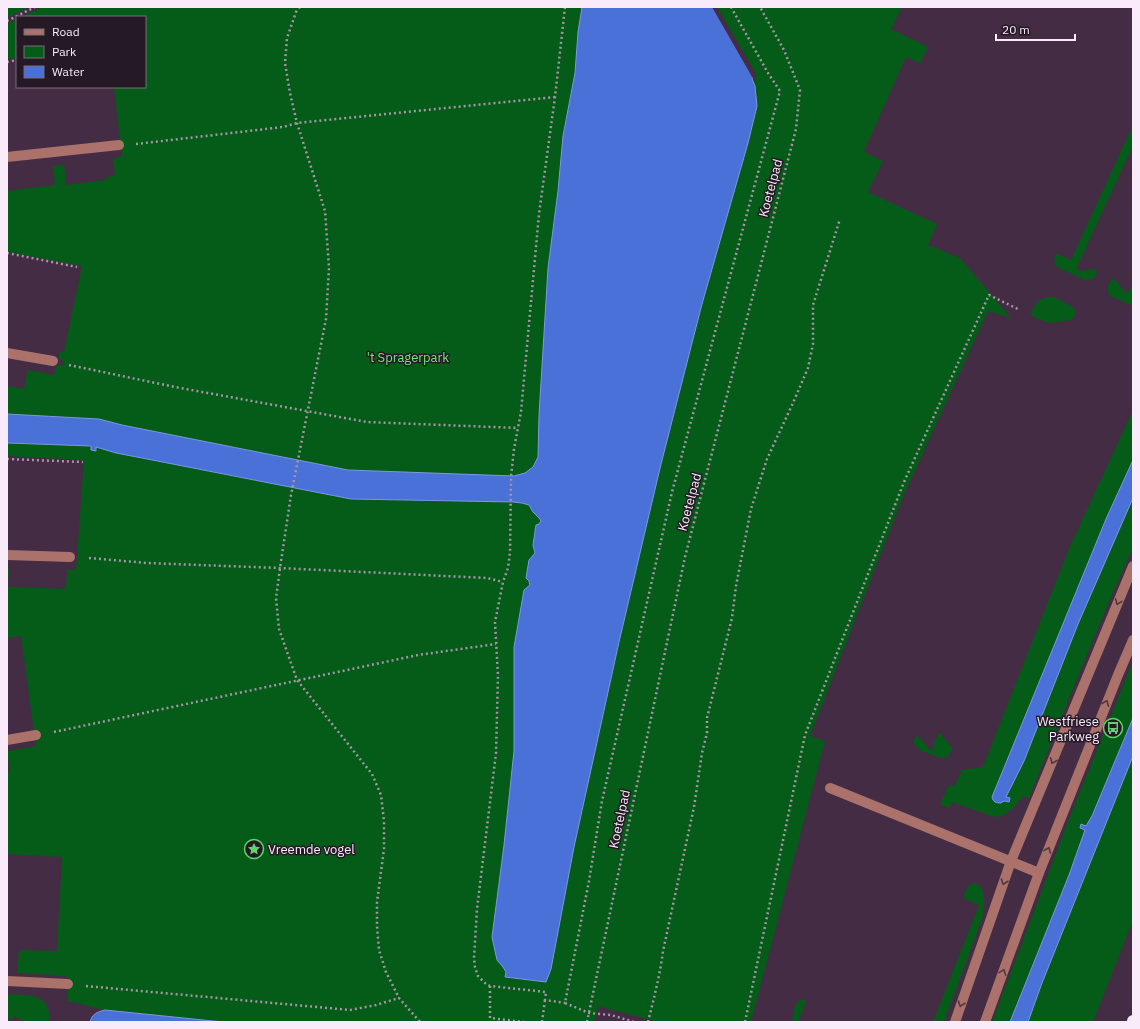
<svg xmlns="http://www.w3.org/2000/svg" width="1140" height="1029" font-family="'IBM Plex Sans',sans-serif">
  <rect width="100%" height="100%" fill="#442c45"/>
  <g fill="#055c19">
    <path d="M7,7h22l-22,11z"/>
    <path d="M42,7h854l5,2 -10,20 37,18 -8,16 -14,-6 -41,92 -1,3 19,9 -15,31 69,32 -9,21 32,13 51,60 -23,-7 -85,186 -93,239 15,5 -74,281h-93l-60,-16 -3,16h-372l-118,-12 -37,-9v-24l-14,-2 -37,-2 2,-23 38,1 5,-94 -55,-3v-83h3l-3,-20 30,-5 -3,-14 -13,-96 -14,2v-70h2l-1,19 58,2 1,-19h9l8,-110 -77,-4v-13l76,3 -31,-30 -45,-2v-28l17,3 4,-19 26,5 3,-11 6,2 1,-5 -6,-2 2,-7h4l18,-86 -75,-14v-61l48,-6 -2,-19 11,-1 2,20 40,-5 1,-3 8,-2 -2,-17 9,-1 -8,-70h31v-70h-124z"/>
    <path d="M17,19v39l-10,1v-35z"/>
    <path d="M1133,125v21l-56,121v1l2,3 16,-2 2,3 -3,6 -2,1 -7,1 -28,-13 -3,-6 1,-6 1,-1h2l13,6z"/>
    <path d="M1113,278l13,15h1l4,-5 2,-1v19l-23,-10c-4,-6 -2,-13 3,-18z"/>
    <path d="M1048,297h6l19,10c4,4 2,9 -1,13l-23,3 -17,-7 -1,-3c4,-9 7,-14 17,-16z"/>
    <path d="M1133,410v50l-27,59 -114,278 17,5 -3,-5 18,-36 54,-137 55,-126v49l-36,83 -68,168 -6,-2c-7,8 -15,21 -28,21l-43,-15 -2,6 -10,-4 9,-19 4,1 2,-1 7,-15 21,-3 86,-218z"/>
    <path d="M1133,661v57l-41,98 -6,10 -5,-2 -1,4 5,2 -16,45 -59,147h-18l77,-203z"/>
    <path d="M940,733l12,15 -4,9 -5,1h-2c-9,-4 -36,-9 -24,-22h1l12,14h2l6,-16z"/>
    <path d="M1133,756v164l-40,102h-65l14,-39z"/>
    <path d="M974,883c13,2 11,26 8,36l-38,103h-11l46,-117 -16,-7 5,-12z"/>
    <path d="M7,994c22,1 45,-1 42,28h-26v-2h-5l-3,-5 -1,4h-7z"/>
    <path d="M800,1000h5l1,1 -7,19 4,2h-11l3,-17z"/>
  </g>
  <g fill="#4971d7" stroke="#7e96e2">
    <path d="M582,7h133l39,67 -2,5 3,7 2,20 -9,37 -46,161 -41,160 -42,178 -45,205 -23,122 -5,13 -41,-5 1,-5 -3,-5 -6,-7 -5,-23 12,-92 10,-94v-104l10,-57 6,-5 -1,-4 -3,-3 3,-18 6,-7 -2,-8 3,-20 3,-1 2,-3 -2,-3 -6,-6 -4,-7 -7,-2 -9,-1 -162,-3 -209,-41 -26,-5 -20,-6v4l-5,-1v-4l-84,-3v-29l92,5 23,6 226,45 166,6 11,-3 8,-6 5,-10 1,-42 9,-147 10,-77 5,-55 12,-63 3,-41z"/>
    <path d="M1133,460v38l-55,126 -54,137 -18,36 4,1 -1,4 -5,-1 -3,2c-5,0 -8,-1 -9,-6l114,-278z"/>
    <path d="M1133,718v38l-91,227 -14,39h-18l59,-147 16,-45 -5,-2 1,-4 5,2 6,-10z"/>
    <path d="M105,1010l118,12h-133c2,-8 7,-10 15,-12z"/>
  </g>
  <path fill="#442c45" d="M712,7h5l39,66 -1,9z"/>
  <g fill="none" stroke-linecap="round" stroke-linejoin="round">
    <g stroke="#a794a7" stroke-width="2.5" stroke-dasharray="2 3" stroke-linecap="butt">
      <path d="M300,7l-4,5 -9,26 -2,25 5,30 7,30 28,88 4,57 -3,51 -35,176 -11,73 -4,30 3,31 18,51 75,94 9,21 3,26v28l-7,53v24l2,24 7,22 13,26 21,24"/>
      <path d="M565,7l-10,90 -16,117 -18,198 -7,37 -3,28 -1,76 -2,15 -5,14 -8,40 3,54 -2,77 -19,156 -3,49 1,9 3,9 8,8 4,2 56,6 -1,8 20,3"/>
      <path d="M7,21l28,-14"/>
      <path d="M7,62l10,-2"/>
      <path d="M136,144l147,-17 14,-4 258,-26"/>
      <path d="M7,253l70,14"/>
      <path d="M69,365l106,22 192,35 151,6"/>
      <path d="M7,459l76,3"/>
      <path d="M89,558l58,5 133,5 207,10 16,4"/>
      <path d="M54,732l364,-77 78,-11"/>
      <path d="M86,986l264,24 26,-5 23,-7"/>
      <path d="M490,986v32l34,4"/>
      <path d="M542,1022l3,-22"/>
      <path d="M587,1022l98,-465 111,-428 4,-39 -16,-40 -24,-43"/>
      <path d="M634,1022l-23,-7 -22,-2 -24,-10 24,-122 13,-80 70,-309 108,-401 -12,-18 -37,-66"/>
      <path d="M648,1022c6,-24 12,-47 15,-71l31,-144 8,-54 5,-20v-15l25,-100 4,-32 15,-77 16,-50 26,-56 15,-35 5,-24v-39l27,-86"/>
      <path d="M745,1022l60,-287 99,-253 85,-187 31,15"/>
    </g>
    <g stroke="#ab726c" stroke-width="10">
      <path d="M7,157l112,-12"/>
      <path d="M7,353l46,8"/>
      <path d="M7,555l63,2"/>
      <path d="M7,740l29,-5"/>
      <path d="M830,788l209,85"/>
      <path d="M7,981l61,3"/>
      <path d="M955,1022l56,-161 122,-295"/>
      <path d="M985,1022l54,-149 79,-198 15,-35"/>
    </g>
    <path stroke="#eee" stroke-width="12" d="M1133,1022v-1"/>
  </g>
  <defs><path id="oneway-chevron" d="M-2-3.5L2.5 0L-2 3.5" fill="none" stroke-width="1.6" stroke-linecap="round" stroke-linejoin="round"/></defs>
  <g stroke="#53383d">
    <use href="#oneway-chevron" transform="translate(1118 602) rotate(112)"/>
    <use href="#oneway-chevron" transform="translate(1106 703) rotate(-68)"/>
    <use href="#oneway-chevron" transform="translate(1053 761) rotate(112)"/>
    <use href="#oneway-chevron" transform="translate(1048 850) rotate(-68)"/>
    <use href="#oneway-chevron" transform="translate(1004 882) rotate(109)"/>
    <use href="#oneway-chevron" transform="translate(1003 972) rotate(-70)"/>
    <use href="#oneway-chevron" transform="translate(961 1004) rotate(109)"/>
  </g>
  <defs>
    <g id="bus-ring" transform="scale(1)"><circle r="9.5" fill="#241924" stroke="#5fd56b" stroke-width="1.5"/><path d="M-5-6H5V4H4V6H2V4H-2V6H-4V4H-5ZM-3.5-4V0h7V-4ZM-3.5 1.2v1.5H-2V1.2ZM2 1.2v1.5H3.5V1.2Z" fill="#5fd56b"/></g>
    <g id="sight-ring" transform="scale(1)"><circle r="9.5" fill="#241924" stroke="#5fd56b" stroke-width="1.5"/><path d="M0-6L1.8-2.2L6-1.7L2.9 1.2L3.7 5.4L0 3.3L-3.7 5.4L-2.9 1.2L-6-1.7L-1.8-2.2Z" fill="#5fd56b"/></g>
  </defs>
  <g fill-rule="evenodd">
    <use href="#bus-ring" x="1113" y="728"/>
    <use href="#sight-ring" x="254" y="849"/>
  </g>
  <g text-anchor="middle" stroke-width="3" stroke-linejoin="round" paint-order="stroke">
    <g font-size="13" fill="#faebfa" stroke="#241924">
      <text transform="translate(770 188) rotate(-75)" y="5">Koetelpad</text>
      <text transform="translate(689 502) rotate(-75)" y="5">Koetelpad</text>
      <text transform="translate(619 819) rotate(-78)" y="5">Koetelpad</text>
    </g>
    <g font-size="13" fill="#6ded7a" stroke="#241924">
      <text x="408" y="362">'t Spragerpark</text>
    </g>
    <g font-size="13" fill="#faebfa" stroke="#241924" text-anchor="end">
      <text x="1099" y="726">Westfriese<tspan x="1099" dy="15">Parkweg</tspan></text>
      <text x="268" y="854" text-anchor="start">Vreemde vogel</text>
    </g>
  </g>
  <rect width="1140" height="1029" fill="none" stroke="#faebfa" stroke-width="16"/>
  <rect x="16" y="16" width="130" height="72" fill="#241924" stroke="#7a6d7a"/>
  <rect x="24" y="29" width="20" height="6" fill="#ab726c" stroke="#7a6d7a"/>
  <text x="52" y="36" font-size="12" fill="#faebfa">Road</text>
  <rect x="24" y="46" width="20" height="12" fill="#055c19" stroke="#7a6d7a"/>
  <text x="52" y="56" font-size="12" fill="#faebfa">Park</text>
  <rect x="24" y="66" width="20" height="12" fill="#4971d7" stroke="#7a6d7a"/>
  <text x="52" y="76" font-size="12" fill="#faebfa">Water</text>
  <path d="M996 34v6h79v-6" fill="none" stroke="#faebfa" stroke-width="2"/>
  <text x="1002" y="34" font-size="12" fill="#faebfa" stroke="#241924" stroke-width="3" paint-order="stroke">20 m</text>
</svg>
